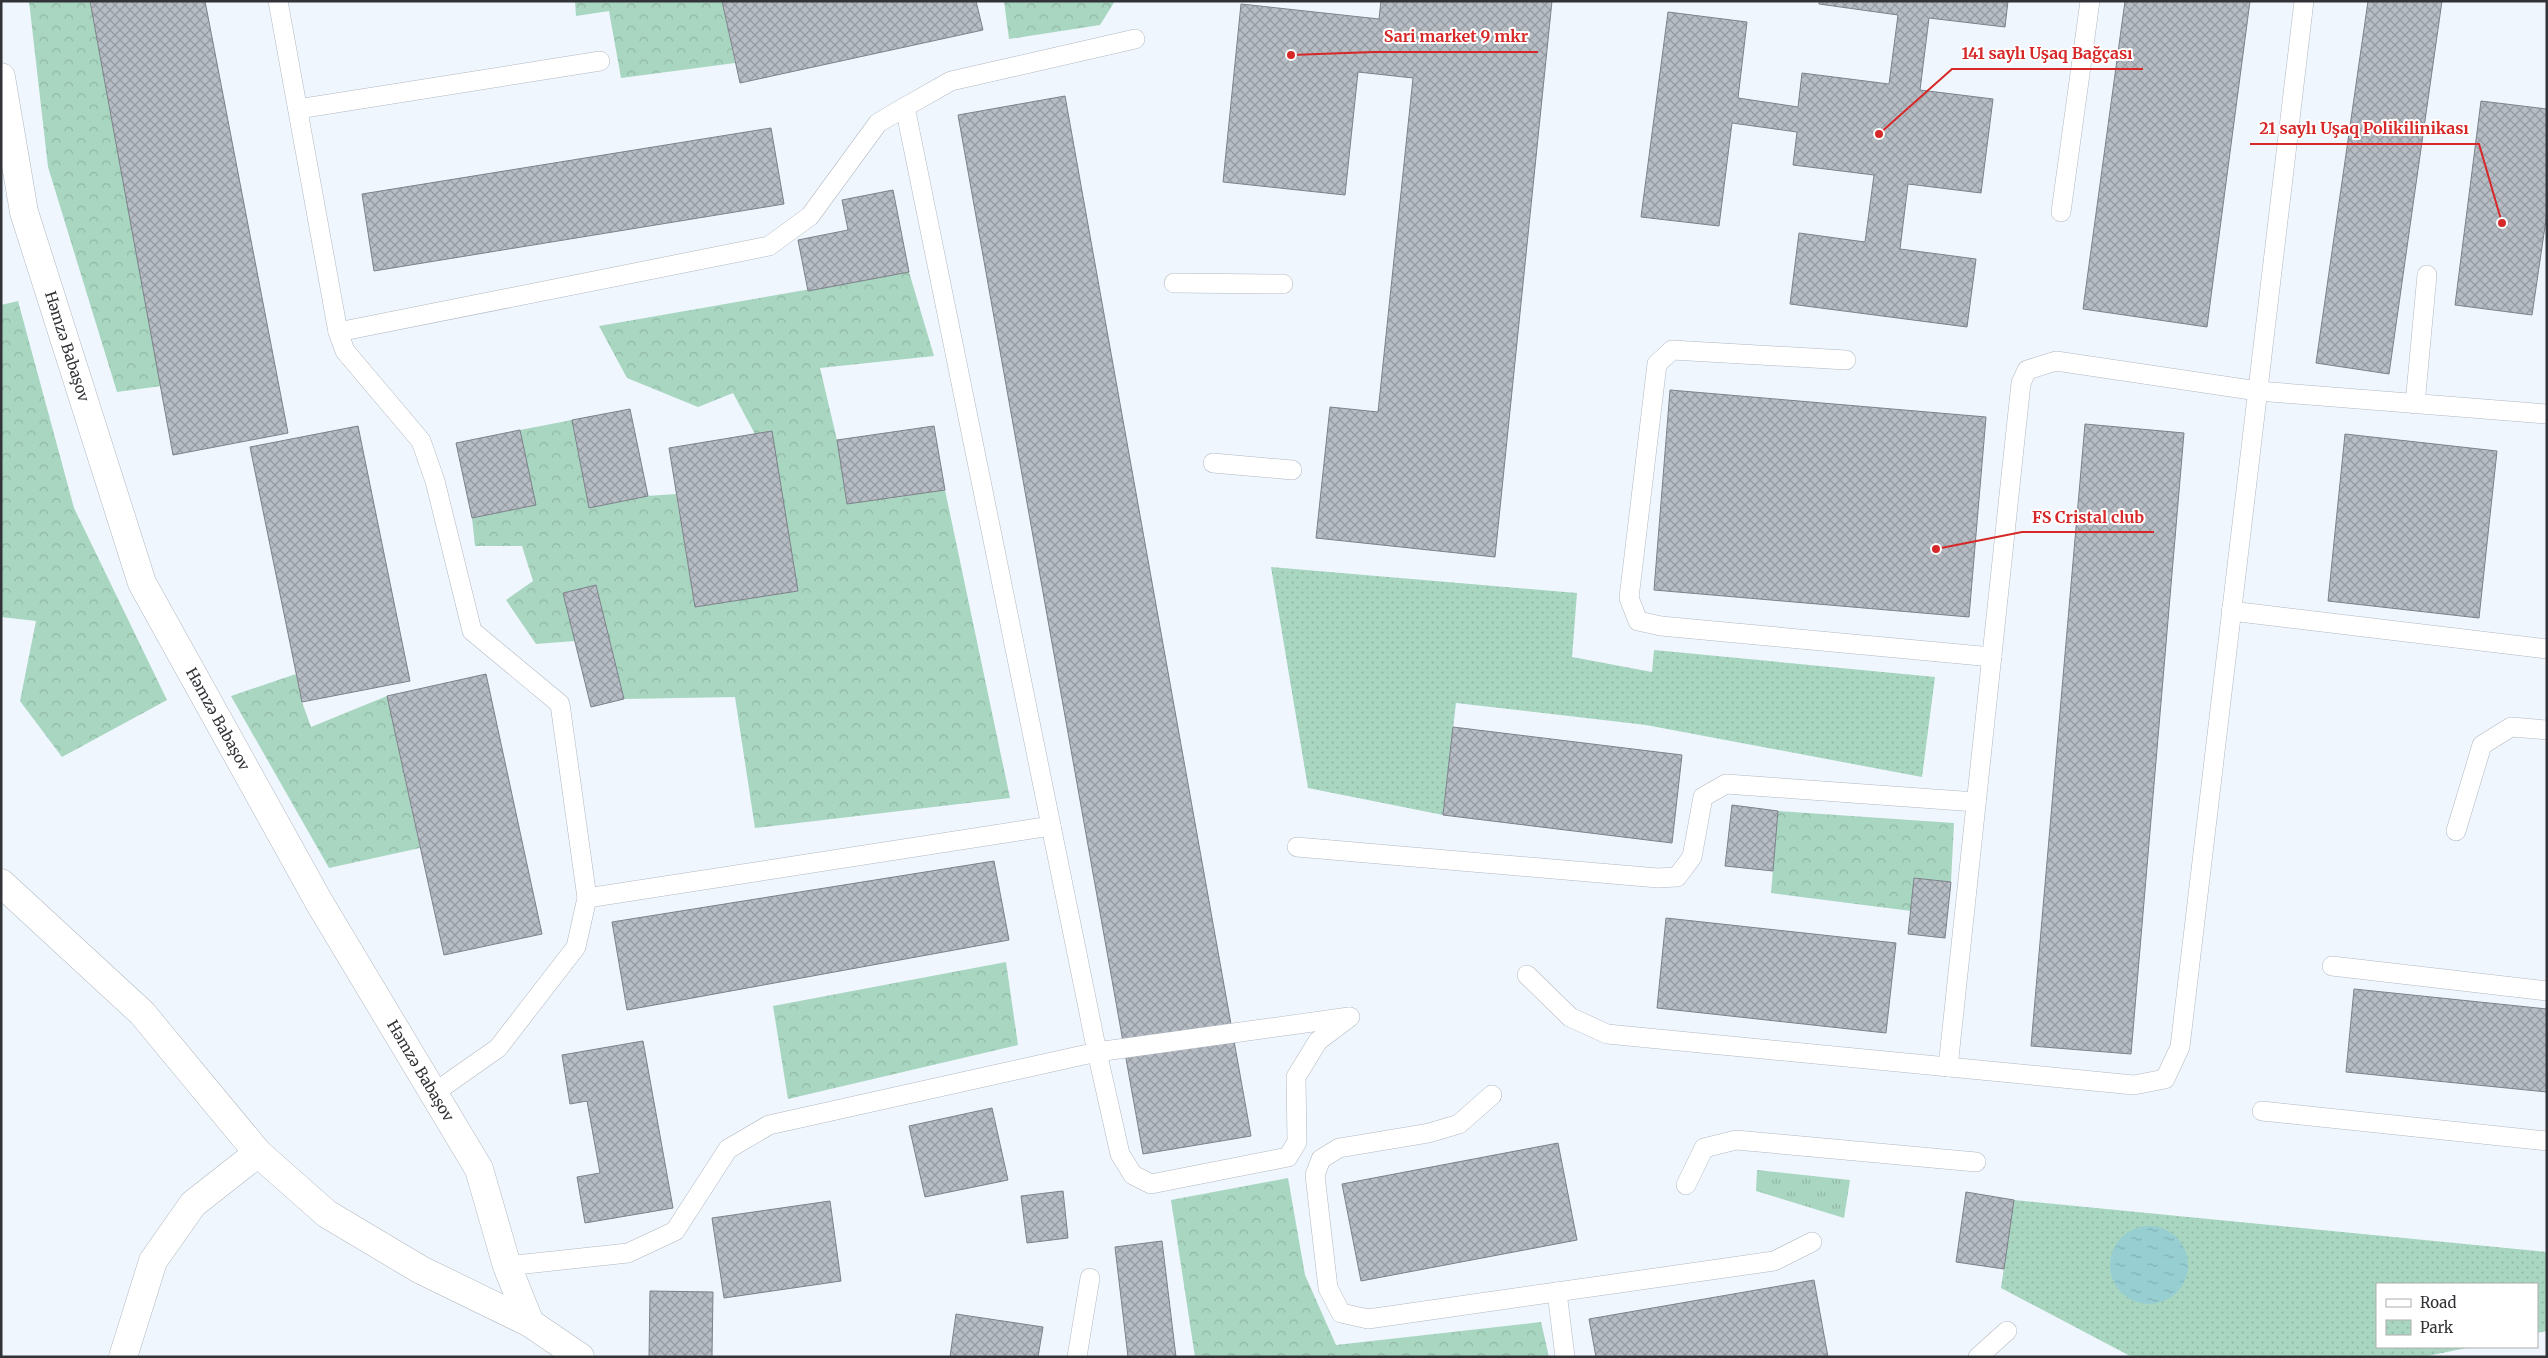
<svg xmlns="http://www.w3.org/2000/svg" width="2548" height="1358" font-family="Merriweather,serif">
  <defs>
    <pattern id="grass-tufts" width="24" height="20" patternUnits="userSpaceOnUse" patternTransform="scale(1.25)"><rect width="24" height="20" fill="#a8d6c0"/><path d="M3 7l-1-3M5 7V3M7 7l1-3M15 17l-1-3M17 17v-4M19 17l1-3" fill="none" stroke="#91b8a6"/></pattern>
    <pattern id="forest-crowns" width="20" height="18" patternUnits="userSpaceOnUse" patternTransform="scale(1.25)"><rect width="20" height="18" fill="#a8d6c0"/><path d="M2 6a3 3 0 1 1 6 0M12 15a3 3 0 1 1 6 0" fill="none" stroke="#91b8a6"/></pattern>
    <pattern id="park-dots" width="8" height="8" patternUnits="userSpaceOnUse" patternTransform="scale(1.25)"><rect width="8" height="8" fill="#a8d6c0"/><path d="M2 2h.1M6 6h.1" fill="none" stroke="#91b8a6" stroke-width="1.8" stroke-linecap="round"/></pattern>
    <pattern id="water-ripples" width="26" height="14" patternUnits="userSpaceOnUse" patternTransform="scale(1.25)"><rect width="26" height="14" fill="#96ced2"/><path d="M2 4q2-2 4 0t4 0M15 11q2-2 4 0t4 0" fill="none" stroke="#82b1b5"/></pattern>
    <pattern id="building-cross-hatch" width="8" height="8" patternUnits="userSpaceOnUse" patternTransform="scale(1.25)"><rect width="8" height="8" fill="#b7bdc5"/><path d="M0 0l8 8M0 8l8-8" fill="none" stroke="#959aa1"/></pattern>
  </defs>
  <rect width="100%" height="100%" fill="#eff6fe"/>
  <path fill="url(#grass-tufts)" d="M1757,1170l93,10 -6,38 -88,-27z"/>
  <g fill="url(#forest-crowns)">
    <path d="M29,1h61l71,385 -44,6 -69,-225z"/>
    <path d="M575,1h147l13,62 -114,15 -12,-67 -33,5z"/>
    <path d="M1004,1h111l-15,24 -91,14z"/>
    <path d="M909,272l25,84 -114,12 17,72 10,64 98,-14 65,308 -255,30 -20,-131 -111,2 -28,-114 -33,8 12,48 -39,3 -30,-44 27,-19 -11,-35h-47l-3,-28 63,-13 -15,-75 52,-10 17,88 58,-12 29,-2 19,113 103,-16 -27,-160 -16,3 -22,-41 -35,14 -71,-29 -28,-52z"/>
    <path d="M18,301l56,207 93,192 -105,57 -42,-56 16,-80 -35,-4v-312z"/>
    <path d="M296,674l6,28 9,25 76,-31 33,152 -91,20 -98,-172z"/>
    <path d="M1778,811l176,12 -3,59 -37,-4 -3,33 -140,-18z"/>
    <path d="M1006,962l12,83 -230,54 -15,-93z"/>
    <path d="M1288,1178l17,97 31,70 205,-23 8,35h-354l-24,-157z"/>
  </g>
  <g fill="url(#park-dots)">
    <path d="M1271,567l306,26 -5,64 80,15 2,-22 281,27 -13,100 -276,-52 -190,-22 -13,112 -135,-27z"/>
    <path d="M2014,1200l533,52v79l-10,2v-49h-160v63h94l-48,10h-291l-131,-69z"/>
  </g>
  <circle fill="url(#water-ripples)" cx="2149" cy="1265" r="39"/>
  <g fill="url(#building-cross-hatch)" stroke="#7c8289">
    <path d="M90,1h115l83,432 -115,22z"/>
    <path d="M722,1h254l7,29 -243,53z"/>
    <path d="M1381,1h171l-57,556 -179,-19 14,-131 48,5 35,-334 -55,-6 -13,123 -122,-13 18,-178 138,15z"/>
    <path d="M1819,1h189l-3,26 -76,-9 -9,72 73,9 -12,94 -73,-9 -8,65 76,10 -9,68 -177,-23 9,-71 66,9 9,-67 -81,-10 4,-33 -65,-9 -13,103 -78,-9 27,-205 79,10 -9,76 60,9 4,-34 87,11 9,-69 -79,-11z"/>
    <path d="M2125,1h125l-43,326 -124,-18z"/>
    <path d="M2368,1h74l-53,373 -73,-11z"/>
    <path d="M1065,96l186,1040 -108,18 -185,-1039z"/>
    <path d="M2481,101l66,8v104l-15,102 -77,-10z"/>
    <path d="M771,128l13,76 -410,67 -12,-77z"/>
    <path d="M893,190l16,82 -101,19 -10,-51 50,-10 -6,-30z"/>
    <path d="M1670,390l316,27 -17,200 -315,-27z"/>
    <path d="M630,409l18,87 -59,12 -17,-88z"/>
    <path d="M2085,424l99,9 -53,621 -100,-8z"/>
    <path d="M358,426l52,255 -108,21 -52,-255z"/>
    <path d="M934,426l11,64 -98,14 -10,-64z"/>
    <path d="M520,430l16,75 -64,13 -16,-75z"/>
    <path d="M772,431l26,160 -103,16 -26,-159z"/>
    <path d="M2345,434l152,17 -18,167 -151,-17z"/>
    <path d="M596,585l28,114 -33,8 -28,-114z"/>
    <path d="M486,674l56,260 -98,21 -57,-259z"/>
    <path d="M1453,727l229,28 -10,88 -229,-28z"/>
    <path d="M1732,805l46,6 -5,60 -48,-5z"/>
    <path d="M994,861l15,79 -382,70 -15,-88z"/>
    <path d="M1914,878l37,4 -6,56 -37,-4z"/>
    <path d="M1666,918l230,25 -10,90 -229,-25z"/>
    <path d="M2354,989l193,20v83l-201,-20z"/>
    <path d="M643,1041l30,167 -88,15 -8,-46 23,-4 -13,-72 -17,3 -8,-49z"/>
    <path d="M992,1108l16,72 -83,17 -16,-71z"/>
    <path d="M1558,1143l19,97 -216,41 -19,-97z"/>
    <path d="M1063,1191l5,47 -41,5 -6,-47z"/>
    <path d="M1966,1192l48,8 -10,69 -48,-7z"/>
    <path d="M830,1201l11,80 -117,17 -12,-80z"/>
    <path d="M1162,1241l14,116h-48l-13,-110z"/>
    <path d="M1814,1280l14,77h-232l-7,-38z"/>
    <path d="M650,1291l63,1 -1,65h-63z"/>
    <path d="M956,1314l87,13 -5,30h-88z"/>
  </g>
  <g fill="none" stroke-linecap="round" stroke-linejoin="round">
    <g stroke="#b2b8c0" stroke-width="20">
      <g id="lane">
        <path d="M278,1l60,331 7,19 76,90 14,40 37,150 88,73 27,194 -11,49 -78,101 -64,45"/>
        <path d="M905,107l192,945 23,102 13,21 18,9 137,-27 9,-15 -1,-65 22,-36 32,-24"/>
        <path d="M298,109l302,-48"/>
        <path d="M2061,212l29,-211"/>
        <path d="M1174,283l109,1"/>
        <path d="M338,332l431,-86 41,-30 68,-93 27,-16 46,-26 184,-42"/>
        <path d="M1846,360l-174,-10 -15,14 -28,234 9,23 23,5 331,31"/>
        <path d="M2415,404l12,-129"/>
        <path d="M1213,463l79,7"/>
        <path d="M2231,611l316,38"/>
        <path d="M2456,831l26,-86 29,-18 36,3"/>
        <path d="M1297,847l361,31 19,-1 15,-20 11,-60 23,-13 250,18"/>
        <path d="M587,898l464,-72"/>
        <path d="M2332,966l215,25"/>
        <path d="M1527,975l43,42 37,17 527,51 31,-6 15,-32 124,-1046"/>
        <path d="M1948,1067l73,-684 6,-13 29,-9 202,30 289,23"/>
        <path d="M1492,1095l-33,29 -30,9 -90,15 -18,11 -6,16 13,113 13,25 27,6 406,-58 38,-19"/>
        <path d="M2262,1111l285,30"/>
        <path d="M1686,1185l18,-37 32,-8 240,22"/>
        <path d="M507,1266l121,-13 47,-22 53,-82 41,-24 328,-73 252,-35"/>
        <path d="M1557,1292l8,65"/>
        <path d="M1077,1357l13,-79"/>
        <path d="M1978,1357l29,-26"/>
      </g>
    </g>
    <g stroke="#b2b8c0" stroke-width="29">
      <g id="street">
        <path id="s1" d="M1,77l23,135 118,371 177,319 160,267 28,97 23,57 50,34"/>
        <path d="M1,883l141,130 116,140 69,61 94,56 109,53"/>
        <path d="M123,1357l30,-96 40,-57 65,-51"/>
      </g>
    </g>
    <use href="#lane" stroke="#fff" stroke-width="19"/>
    <use href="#street" stroke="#fff" stroke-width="28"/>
  </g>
  <g text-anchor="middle" stroke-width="4" stroke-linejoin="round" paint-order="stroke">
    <g font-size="15" fill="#313336" stroke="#fff">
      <text dy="5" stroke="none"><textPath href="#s1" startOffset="278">Həmzə Babaşov</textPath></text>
      <text dy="5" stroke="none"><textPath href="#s1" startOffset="682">Həmzə Babaşov</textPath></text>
      <text dy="5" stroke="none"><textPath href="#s1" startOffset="1088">Həmzə Babaşov</textPath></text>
    </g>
  </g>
  <path fill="none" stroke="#d62828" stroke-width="2" d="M1291 55L1374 52H1538M1879 134L1952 69H2143M2502 223L2479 144H2250M1936 549L2022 532H2154"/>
  <g fill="#d62828" stroke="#fff" stroke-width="2">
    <circle cx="1291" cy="55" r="5"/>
    <circle cx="1879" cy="134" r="5"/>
    <circle cx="2502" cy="223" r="5"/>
    <circle cx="1936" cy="549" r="5"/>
  </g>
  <g font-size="16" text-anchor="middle" font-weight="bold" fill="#d62828" stroke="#fff" stroke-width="4" stroke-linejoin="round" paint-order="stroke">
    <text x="1456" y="42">Sari market 9 mkr</text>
    <text x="2047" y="59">141 saylı Uşaq Bağçası</text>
    <text x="2364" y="134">21 saylı Uşaq Polikilinikası</text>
    <text x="2088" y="523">FS Cristal club</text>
  </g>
  <rect width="2548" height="1358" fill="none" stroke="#313336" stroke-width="5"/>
  <rect x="2376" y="1283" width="162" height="65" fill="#ffffff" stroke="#adadaf"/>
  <rect x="2386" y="1299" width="25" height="8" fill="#ffffff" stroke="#adadaf"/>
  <text x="2420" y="1308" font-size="15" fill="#313336">Road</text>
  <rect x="2386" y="1320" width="25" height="15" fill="url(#park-dots)" stroke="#adadaf"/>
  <text x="2420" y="1333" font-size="15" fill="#313336">Park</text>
</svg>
